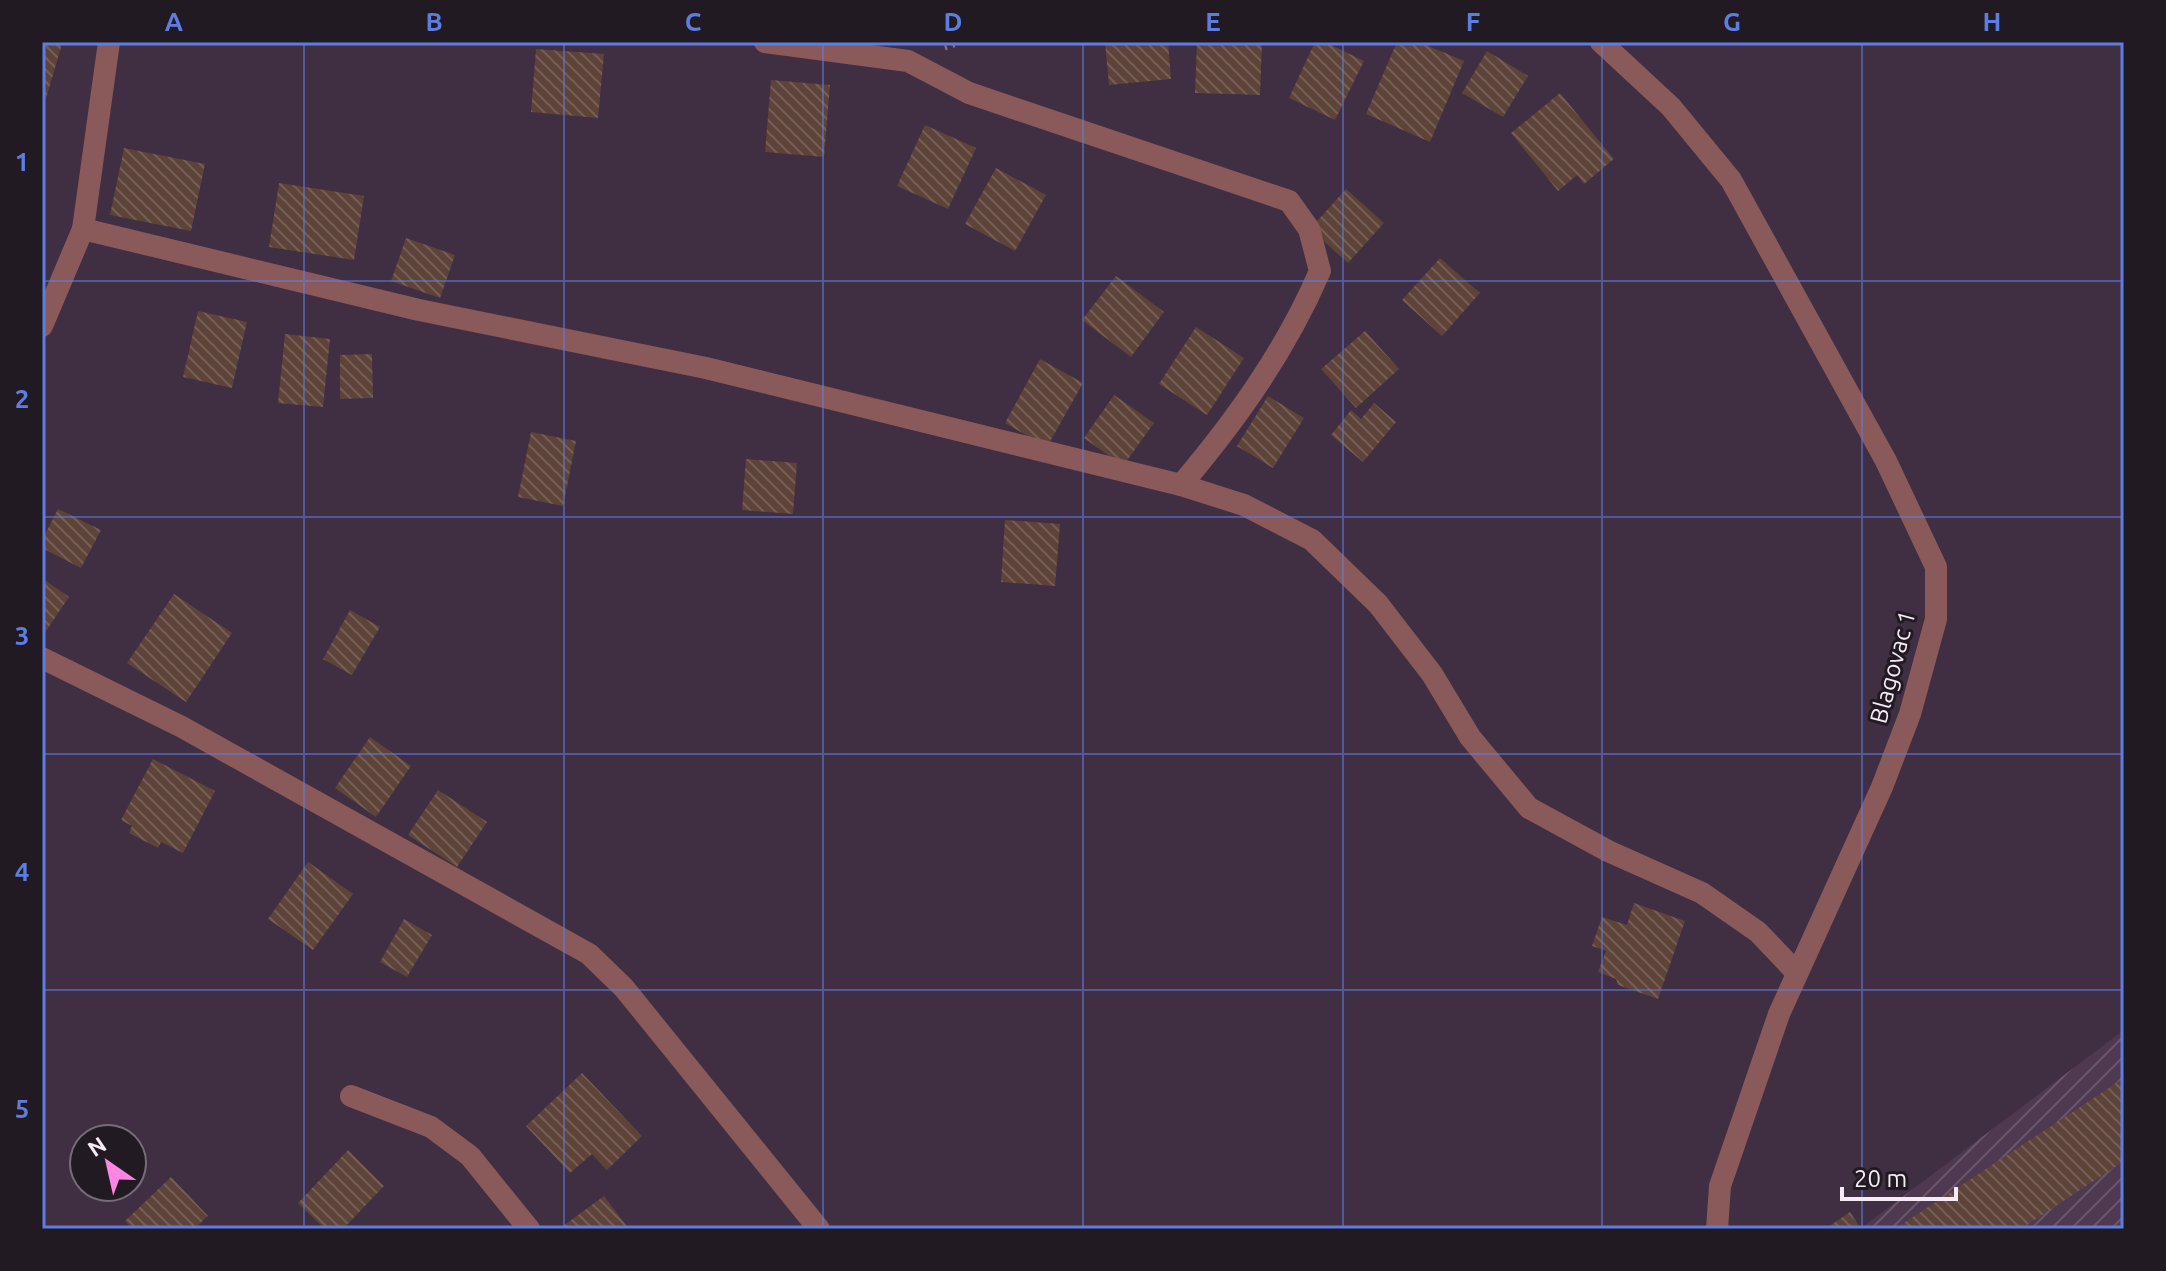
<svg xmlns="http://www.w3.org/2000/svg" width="2166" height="1271" font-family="Ubuntu,sans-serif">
  <defs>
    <pattern id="industrial-furrows" width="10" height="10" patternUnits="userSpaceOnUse" patternTransform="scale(2)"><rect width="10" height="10" fill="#4f3951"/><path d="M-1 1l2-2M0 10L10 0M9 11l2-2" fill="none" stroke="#69566b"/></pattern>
    <pattern id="building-back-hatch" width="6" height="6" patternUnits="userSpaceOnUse" patternTransform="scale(2)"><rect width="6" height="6" fill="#5d4338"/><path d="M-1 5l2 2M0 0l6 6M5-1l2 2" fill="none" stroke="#755e56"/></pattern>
  </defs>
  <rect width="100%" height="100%" fill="#402e42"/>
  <path fill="url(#industrial-furrows)" d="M2124,1030v199h-264z"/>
  <g fill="url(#building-back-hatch)">
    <path d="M42,42l20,2 -17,58 -3,-1z"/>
    <path d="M1105,42h63l3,37 -62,6z"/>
    <path d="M1197,42h65l-2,53 -65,-2z"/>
    <path d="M1315,42h10l39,19 -29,59 -46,-22z"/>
    <path d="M1397,42h22l45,19 -34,81 -64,-28z"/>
    <path d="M536,49l68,5 -6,64 -67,-6z"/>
    <path d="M1487,51l41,25 -25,41 -41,-24z"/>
    <path d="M771,80l59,5 -6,72 -59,-5z"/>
    <path d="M1560,93l54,66 -30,25 -7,-9 -19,16 -47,-58z"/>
    <path d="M925,125l51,23 -28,61 -51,-23z"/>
    <path d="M124,148l81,16 -14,67 -81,-16z"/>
    <path d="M996,168l50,27 -31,56 -50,-27z"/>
    <path d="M279,183l85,13 -10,64 -85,-13z"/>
    <path d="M1346,189l38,34 -36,40 -38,-34z"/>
    <path d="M406,238l49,17 -15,43 -49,-17z"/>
    <path d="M1440,258l40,35 -38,43 -40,-36z"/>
    <path d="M1116,276l48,36 -33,45 -49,-37z"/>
    <path d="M198,311l49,11 -15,66 -49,-11z"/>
    <path d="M1196,327l48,31 -37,57 -48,-31z"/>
    <path d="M1365,331l34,38 -43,39 -35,-39z"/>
    <path d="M285,334l45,5 -7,68 -45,-4z"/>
    <path d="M372,354l1,44 -33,1v-44z"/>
    <path d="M1040,359l43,24 -36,64 -42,-24z"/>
    <path d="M1114,395l40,28 -31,43 -39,-28z"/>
    <path d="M1268,396l36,22 -31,50 -36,-22z"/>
    <path d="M1374,403l22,19 -33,40 -32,-27 20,-25 10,9z"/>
    <path d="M531,432l45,9 -13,65 -45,-9z"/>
    <path d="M746,459l51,4 -4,51 -51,-4z"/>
    <path d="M58,509l43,21 -20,38 -39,-20v-8z"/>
    <path d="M1005,520l55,4 -5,62 -54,-4z"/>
    <path d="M42,578l27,19 -27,40z"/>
    <path d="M174,594l58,39 -46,69 -59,-39z"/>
    <path d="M350,610l30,17 -28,48 -29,-16z"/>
    <path d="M370,737l41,29 -35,51 -41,-29z"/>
    <path d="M153,759l62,32 -32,62 -22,-11 -3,6 -29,-15 3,-7 -11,-6z"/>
    <path d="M438,790l49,32 -30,45 -49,-32z"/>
    <path d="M308,862l45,32 -40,56 -45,-31z"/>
    <path d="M1634,903l51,18 -27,78 -40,-14 -2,-6 -18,-7 8,-21 -14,-5 10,-29 25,8z"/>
    <path d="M404,919l28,16 -25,42 -27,-15z"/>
    <path d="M582,1073l60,63 -35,34 -15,-16 -22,19 -44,-47z"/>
    <path d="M2124,1078v83l-103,68h-117l-3,-4z"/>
    <path d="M348,1150l36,36 -41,43h-18l-27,-26z"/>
    <path d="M171,1177l37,39 -14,13h-61l-8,-8z"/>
    <path d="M604,1196l25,33h-70z"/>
    <path d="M1850,1212l11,17h-36z"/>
  </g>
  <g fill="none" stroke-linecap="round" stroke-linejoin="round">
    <path stroke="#8a7a8c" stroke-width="5" stroke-dasharray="2 6" stroke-linecap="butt" d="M945,48l18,-6"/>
    <g stroke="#8a595a" stroke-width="22">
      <path d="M765,42l143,19 61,32 320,108 20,28 11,42c-34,79 -83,148 -139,214"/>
      <path d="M1601,42l70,65 60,73 155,281 50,106v52l-26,95 -28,73 -103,227 -59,172 -3,43"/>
      <path d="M83,229l336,81 287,58 475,117 63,20 68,35 66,64 54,70 38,63 59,71 79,43 94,42 56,39 39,41"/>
      <path d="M42,326l41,-97 26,-187"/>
      <path d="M42,658l140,69 407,227 35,34 195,241"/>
      <path d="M351,1096l80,31 39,29 59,73"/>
    </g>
  </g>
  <path fill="none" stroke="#5e7de1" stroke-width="2" stroke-opacity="0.55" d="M304,42v1187M564,42v1187M823,42v1187M1083,42v1187M1343,42v1187M1602,42v1187M1862,42v1187M42,281h2082M42,517h2082M42,754h2082M42,990h2082"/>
  <g text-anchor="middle" stroke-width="6" stroke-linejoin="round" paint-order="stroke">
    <g font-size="24" fill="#f6eaf7" stroke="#221a23">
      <text transform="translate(1893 667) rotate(-75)" y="8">Blagovac 1</text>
    </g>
  </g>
  <rect width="2166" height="1271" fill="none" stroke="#221a23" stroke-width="88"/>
  <g transform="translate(108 1163) rotate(326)"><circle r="38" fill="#221a23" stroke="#776d78" stroke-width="2"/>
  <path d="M0-6L14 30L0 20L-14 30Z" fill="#fd86e2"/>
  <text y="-12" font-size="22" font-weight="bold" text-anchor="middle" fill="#f6eaf7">N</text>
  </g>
  <path d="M1842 1187v12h114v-12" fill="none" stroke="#f6eaf7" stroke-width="4"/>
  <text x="1854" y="1187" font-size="24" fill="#f6eaf7" stroke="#221a23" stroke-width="6" paint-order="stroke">20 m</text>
  <rect x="44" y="44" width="2078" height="1183" fill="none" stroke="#5e7de1" stroke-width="3"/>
  <g font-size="26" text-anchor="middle" font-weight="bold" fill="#5e7de1">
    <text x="174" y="31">A</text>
    <text x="434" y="31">B</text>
    <text x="693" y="31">C</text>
    <text x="953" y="31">D</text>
    <text x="1213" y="31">E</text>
    <text x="1473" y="31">F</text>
    <text x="1732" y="31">G</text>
    <text x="1992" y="31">H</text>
    <text x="22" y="171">1</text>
    <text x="22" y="408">2</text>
    <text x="22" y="645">3</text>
    <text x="22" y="881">4</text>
    <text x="22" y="1118">5</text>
  </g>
</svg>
